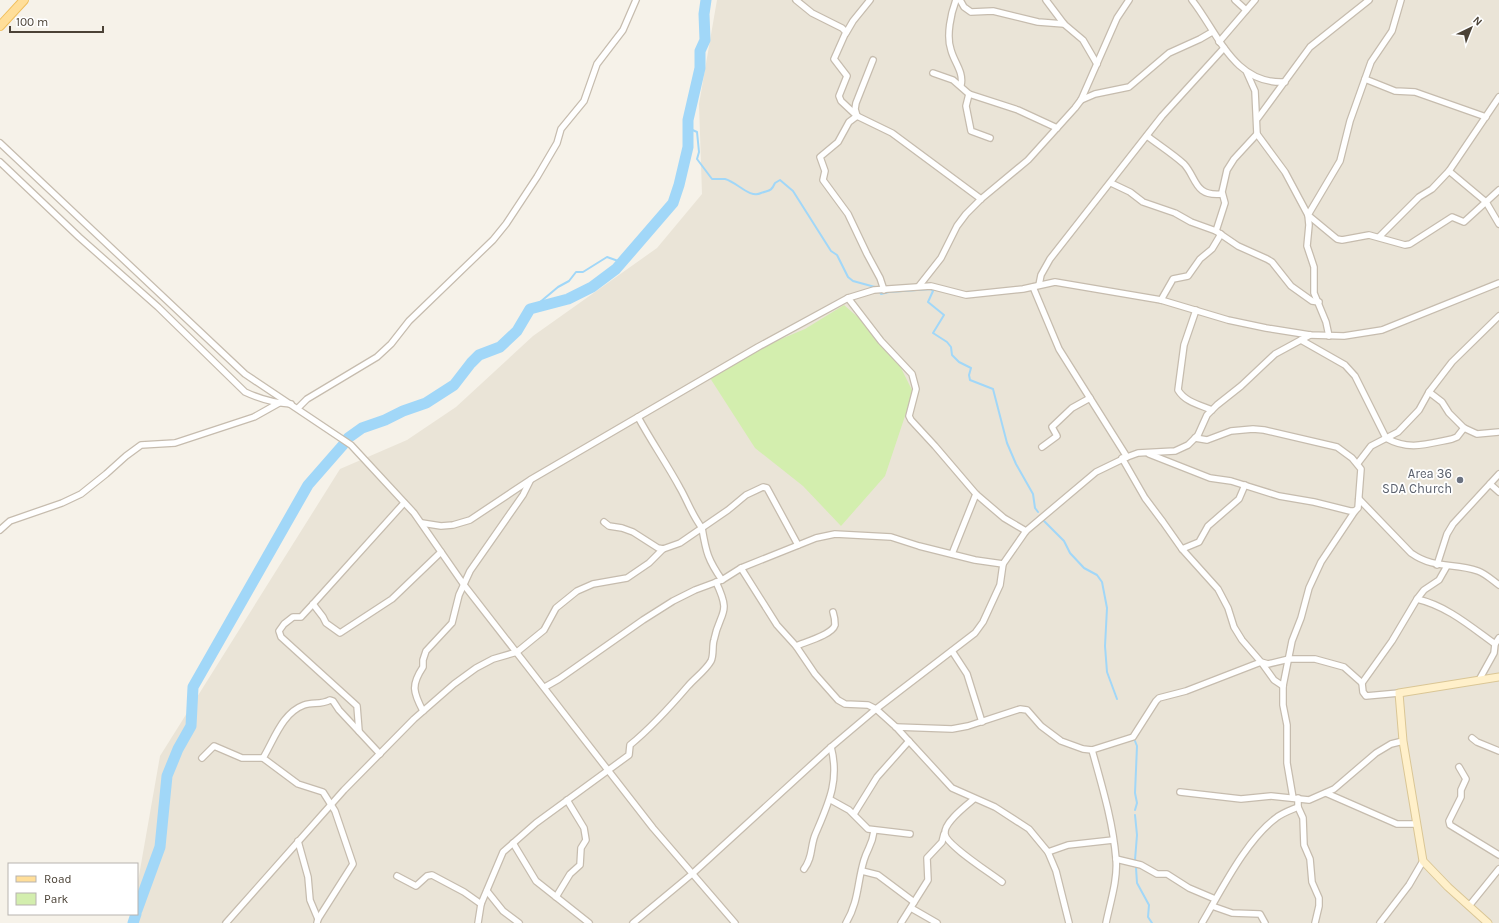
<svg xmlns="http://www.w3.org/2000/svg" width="1499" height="923" font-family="Karla,sans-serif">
  <rect width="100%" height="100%" fill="#f6f2e9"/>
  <path fill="#eae4d7" d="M717,0h782v923h-1368l1,-9h5v-27l23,-131 180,-287 67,-29 49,-33 77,-71 124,-88 45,-54 -3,-90z"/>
  <path fill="#d3eeae" d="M844,305l17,15 38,44 14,28 -28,84 -44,50 -38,-40 -48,-38 -45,-70 59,-34 36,-15z"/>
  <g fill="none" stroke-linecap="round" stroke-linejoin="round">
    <g stroke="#a1d7f8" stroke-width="2">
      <path d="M688,128l9,4 2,20 -2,7 15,20c4,0 9,0 13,0 12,3 25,20 36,14 8,-3 10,-1 14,-10l5,-3 13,11 38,60 6,4 11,22 5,4 22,6"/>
      <path d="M879,291l2,3 8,-2 42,-3 2,2 -5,11 16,13 -11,18 14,9 4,5 1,8 7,7 12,6 -2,7 1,5 23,9 14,54 9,21 17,30 2,14 3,4"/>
      <path d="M533,308l25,-21 11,-6 7,-9h7l24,-15 14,5"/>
      <path d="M1044,521l20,20 6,12 14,15 13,7 5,7 5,26 -2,38 2,26 10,27"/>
      <path d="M1135,810l2,-7 -2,-10 2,-47 -2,-5"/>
      <path d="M1135,815l2,20 -2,25"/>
      <path d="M1136,868l1,15 12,22 -1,12 4,6"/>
    </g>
    <g stroke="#a1d7f8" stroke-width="11">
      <path d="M348,438l14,-10 23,-8 18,-9 23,-8 28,-18 17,-22 8,-8 21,-8 17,-16 13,-22 38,-10 24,-12 24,-18 57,-66 6,-18 9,-38v-27l12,-52v-17l5,-11 -1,-26 2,-14"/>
      <path d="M137,910l23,-63 7,-71 11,-27 13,-23 2,-39 115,-202 35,-40"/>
      <path d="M133,923l3,-9"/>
    </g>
    <g stroke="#c6bcae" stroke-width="8">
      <g id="street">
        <path d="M796,0l16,13 30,15 4,4 -12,27 13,17 -8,20 2,5 16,15 35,17 89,66"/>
        <path d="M956,0c-5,13 -10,36 -5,50 3,12 13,22 10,35"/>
        <path d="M960,0l4,7 7,5 22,-1 45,11 26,2"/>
        <path d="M1046,0l18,24 19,16 14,24"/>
        <path d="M1192,0c26,33 42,85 93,82"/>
        <path d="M1235,0l11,10"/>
        <path d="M1401,0l-9,31 -21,31 -21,59 -10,40 -32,54 29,24 5,1 27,-5 36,10 5,-1 42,-27 12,5 35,-32"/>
        <path d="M846,33l7,-12 17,-21"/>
        <path d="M1219,42l36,-42"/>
        <path d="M933,73l20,7 16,14 49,16 39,18"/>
        <path d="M1247,73l8,18 2,43 28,38 23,43 1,10 -2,21 7,21v26l12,29 3,14"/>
        <path d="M1365,79l30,12 20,1 71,25"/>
        <path d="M969,94l-3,12 5,25 19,7"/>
        <path d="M1081,100l14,-6 34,-7 40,-34 31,-14 12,-7"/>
        <path d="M857,116l-8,6 -11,20 -18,15 5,14 -2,9 25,34 19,40 13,24 4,12"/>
        <path d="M857,116l-2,-7 1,-6 17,-43"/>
        <path d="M1258,118l52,-71 59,-47"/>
        <path d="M1147,136c12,9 26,18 37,28 13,14 10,33 38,30"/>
        <path d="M0,143l245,231 106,71 63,68 50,72 189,243 82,95"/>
        <path d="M0,162l79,75 79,70 87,85c15,7 29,11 46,12"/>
        <path d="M1449,171l37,31 13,22"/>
        <path d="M1111,183l19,9 13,10 32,11 16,9 25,9 22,15 29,13 5,3 19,24 21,15 7,1"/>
        <path d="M1216,231l9,-28 -3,-11 5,-22 7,-11 23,-25"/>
        <path d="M1379,237l40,-40 13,-8 17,-18 50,-74"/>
        <path d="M1039,285l2,-10 9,-16 112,-143 62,-68"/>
        <path d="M919,286l22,-28 16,-32 9,-12 15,-15 47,-39 47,-52 6,-8 36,-82 12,-18"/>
        <path d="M1033,287l26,62 68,108"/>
        <path d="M848,298l33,43 31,33 4,15 -7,27 2,4 24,26 41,48 28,24 22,13"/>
        <path d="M1161,300l12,-21 15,-3 12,-17 12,-10 9,-15"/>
        <path d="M1196,310l-12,35 -6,45c7,12 22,15 34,20"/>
        <path d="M1301,340l44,25 10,11 31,62c23,13 41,6 66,1l5,-2 7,-9"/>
        <path d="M1429,392l13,10 7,11 15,15 13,6 22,-2"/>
        <path d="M298,408l9,-9 70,-42 14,-13 18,-23 84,-81 13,-16 31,-47 20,-34 4,-14 23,-28 13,-37 26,-34 13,-30"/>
        <path d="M638,417c13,24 29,47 42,71 8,14 12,27 22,40 4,24 6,32 20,52"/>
        <path d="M1042,447l15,-11 -5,-9 20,-19 18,-10"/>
        <path d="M1149,454l61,24 21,3 48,15 35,6 36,9h5l3,-3 3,-39 -9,-11 -15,-11 -73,-17 -11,-1 -22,2 -24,9 -12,-2"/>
        <path d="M1122,458l23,40 18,24 19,27 36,40 10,19 6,19 8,13 19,22 7,2 21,-5h26l29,8 18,16 1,9 3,4 33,-3"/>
        <path d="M1358,463l13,-17 27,-14 21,-22 10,-18 23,-30 47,-46"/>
        <path d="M1490,484l9,8"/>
        <path d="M1359,499l52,54c24,17 43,9 67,18 8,3 14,9 21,14"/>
        <path d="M604,522l5,4 13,2 11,4 25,16 5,1 17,-6 48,-33 18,-15 17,-8 4,1 31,57"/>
        <path d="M422,523l19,3 12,-1 17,-5 60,-40 228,-133 90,-49 26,-8 57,-4 35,9 57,-6 32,-7 106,18 67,20 38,8 44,7 34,1 38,-6 117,-47"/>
        <path d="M0,530l10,-9 52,-18 19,-9 25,-20 20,-18 15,-11 34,-2 79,-26 25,-14"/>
        <path d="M1182,549l17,-7 9,-16 31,-27 6,-14"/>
        <path d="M952,554l24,-60"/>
        <path d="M1437,565l10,-31 6,-10 46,-50"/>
        <path d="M741,568l36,57 19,21 19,28 23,26 7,4 23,1 8,4 20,18 56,61 43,19 34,22 19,23 8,19 13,52"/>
        <path d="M1417,599c30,7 53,27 78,45"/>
        <path d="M313,604l10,13 3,6 14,10 52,-34 49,-47"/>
        <path d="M796,646c9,-4 36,-11 39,-21 0,-4 -1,-10 -2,-13"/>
        <path d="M952,651l15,23 15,48"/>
        <path d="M1479,680l15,-27 1,-9 4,-6"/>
        <path d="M1362,683l30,-42 25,-42 7,-9 15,-10 8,-14"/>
        <path d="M545,687l14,-8 84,-59 30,-19 22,-11 27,-10 19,-12 75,-30 19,-4 56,3 28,9 56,14 28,4"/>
        <path d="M423,711c-10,-19 -12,-26 0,-44v-7l3,-9 26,-28 7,-28 11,-24 53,-76 7,-14"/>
        <path d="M896,727l56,2 16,-3 52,-17 7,1 14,16 20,15 22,8 9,1 41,-13 23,-36 3,-3 27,-7 75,-29 13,18 9,6"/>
        <path d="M359,731l-2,-25 -76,-69 -2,-6 5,-7 9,-7h8l12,-13 91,-101"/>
        <path d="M1472,738l5,4 22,9"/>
        <path d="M1092,750c10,36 21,72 24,109 2,20 -6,44 -10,64"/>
        <path d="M202,758l12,-12 28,12h21"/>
        <path d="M1459,767l7,12 -5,11v7l-12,24 1,4 49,30"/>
        <path d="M1180,792l61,7 30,-3 38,4 25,-11 42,-36 15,-9 12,-3"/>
        <path d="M1326,793l71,31h19"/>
        <path d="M1293,798l-6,-35v-38l-4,-20v-19l9,-45 9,-23 8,-30 12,-26 34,-51"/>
        <path d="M974,799c-7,6 -31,24 -29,35 1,11 47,40 57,48"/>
        <path d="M831,800l18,10 19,19 42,5"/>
        <path d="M1298,807l5,11 1,27 6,14 2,23 7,16v8l-4,17"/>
        <path d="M854,814l23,-37 32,-36"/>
        <path d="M298,841l10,36 2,23 8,19 -1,4"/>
        <path d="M513,843l23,38 53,42"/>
        <path d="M1048,852l20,-7 45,-5"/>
        <path d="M1116,859l25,6 16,9h10l22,14 26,11"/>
        <path d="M804,869c9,-12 6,-21 11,-34 13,-31 25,-54 16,-88"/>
        <path d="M862,871l16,4 36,27"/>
        <path d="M397,876l19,10 11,-10 5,-1 32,17 17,12"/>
        <path d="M487,891l16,20 16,12"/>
        <path d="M556,897l14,-23 10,-9 1,-17 5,-8 -2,-12 -17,-28"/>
        <path d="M1212,906l20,7 28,1 5,9"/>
        <path d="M1469,906l30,-37"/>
        <path d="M911,908l26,15"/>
        <path d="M318,919l35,-55 -18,-53 -12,-19 -25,-8 -35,-26c11,-18 19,-45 41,-53 9,-3 17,0 26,-5l3,1 6,9 41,44"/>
        <path d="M226,923l118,-133 70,-71 40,-35 22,-16 17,-9 24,-7 27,-22 12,-22 21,-17 16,-7 34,-6 22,-15 14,-14"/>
        <path d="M478,923l3,-19 22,-52 33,-29 93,-68 1,-10c22,-18 40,-38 58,-59 7,-8 18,-16 23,-25 3,-6 1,-15 3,-21 6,-30 18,-24 2,-58"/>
        <path d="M633,923l59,-49 139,-127 45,-38 99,-76 8,-11 17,-37 3,-21 23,-33 70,-59 31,-15 11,-4 37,-2 13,-6 10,-10 9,-20 10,-10 24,-19 34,-32 35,-19"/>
        <path d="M846,923c13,-22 11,-40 18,-63 4,-13 8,-14 10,-29"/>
        <path d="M901,923l27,-43 -1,-22 15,-16 2,-8"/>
        <path d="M1202,923c19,-32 44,-83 74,-105 6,-5 15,-8 22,-11v-9"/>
        <path d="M1380,923l29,-38 14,-24"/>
      </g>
    </g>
    <g stroke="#dac695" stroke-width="9">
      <path id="secondary" d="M1488,923l-40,-36 -25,-26 -20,-120 -4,-48 100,-16"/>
    </g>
    <g stroke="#f0bf5e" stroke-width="10">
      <path id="primary" d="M0,26l24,-26"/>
    </g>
    <use href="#street" stroke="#fff" stroke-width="5.5"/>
    <use href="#secondary" stroke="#fff0ca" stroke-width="7"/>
    <use href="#primary" stroke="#ffde99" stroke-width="8"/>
  </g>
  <circle fill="#6b7280" stroke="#fff" stroke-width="1.5" cx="1460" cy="480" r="4"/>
  <g text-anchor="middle" stroke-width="3.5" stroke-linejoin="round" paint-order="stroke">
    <g font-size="13" fill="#5b616d" stroke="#fff" text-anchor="end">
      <text x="1452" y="478">Area 36<tspan x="1452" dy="15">SDA Church</tspan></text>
    </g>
  </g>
  <rect x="8" y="863" width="130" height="52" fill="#ffffff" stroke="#b7b3af"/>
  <rect x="16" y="876" width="20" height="6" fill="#ffde99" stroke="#b7b3af"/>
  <text x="44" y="883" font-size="12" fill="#4b4236">Road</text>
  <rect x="16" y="893" width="20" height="12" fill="#d3eeae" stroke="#b7b3af"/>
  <text x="44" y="903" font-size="12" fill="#4b4236">Park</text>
  <g transform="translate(1471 28) rotate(43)" stroke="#ffffff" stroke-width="3" paint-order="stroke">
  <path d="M0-3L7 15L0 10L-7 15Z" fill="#4b4236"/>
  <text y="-6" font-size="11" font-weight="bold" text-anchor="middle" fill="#4b4236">N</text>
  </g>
  <path d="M10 26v6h93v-6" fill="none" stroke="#4b4236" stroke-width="2"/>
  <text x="16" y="26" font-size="12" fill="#4b4236" stroke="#ffffff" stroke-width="3" paint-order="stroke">100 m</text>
</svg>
